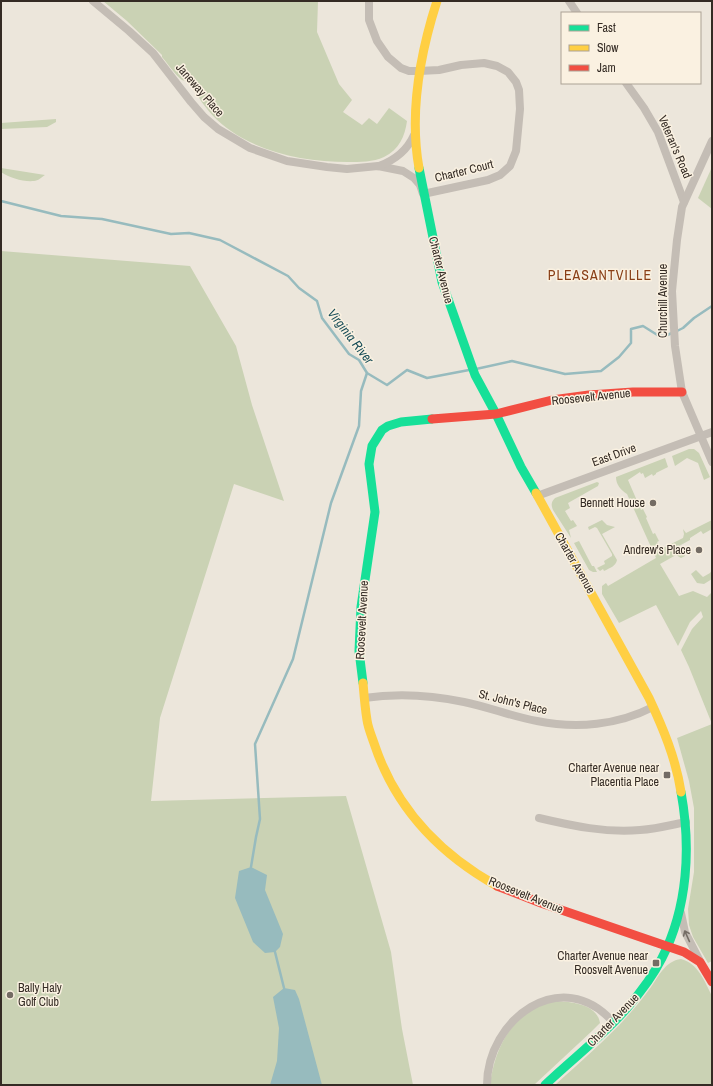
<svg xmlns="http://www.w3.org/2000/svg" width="713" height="1086" font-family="'Archivo Narrow',sans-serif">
  <rect width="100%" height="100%" fill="#ece6db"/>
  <g fill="#cad2b4">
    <path d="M103,1h215l-1,31 22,52 13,16 -9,12 19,13 7,-7 8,6 12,-16 18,13c-2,15 -8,29 -23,36 -11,5 -24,5 -36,5 -40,0 -84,-8 -117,-31 -13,-9 -25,-21 -33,-35 -2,-2 -2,-6 -3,-8 -1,-2 -5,-6 -7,-7 -2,-1 -4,0 -6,-1 -7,-5 -14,-16 -20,-23v-2l-35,-34z"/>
    <path d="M56,119v3l-9,5 -46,2v-6z"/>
    <path d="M712,167v42l-14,-11z"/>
    <path d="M1,168l44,7c-3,2 -7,6 -11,6 -11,1 -24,-3 -33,-9z"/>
    <path d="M1,251l189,15 46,80 16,59 32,96 -50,-17 -74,234 -9,83 195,-5 45,156 11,77 11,56h-412z"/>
    <path d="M689,449h5l5,4 11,24 -6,3 -6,-17 -11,-5 -12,8 -3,-10z"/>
    <path d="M665,458l3,9 -12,6v1l-3,2 -1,-2 -7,4 -2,-5 -2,1 -1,-2 -12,8 13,30 2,-1 4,8 -1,1 7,16 2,-1 4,8 -2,1 4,7 22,-11 1,-4 -1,-5 3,4 26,-13v9l-9,5 -2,-3 -11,7v2l-11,6 6,10 -4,2 -5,-3 -16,9 19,32 14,-5 14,6 5,-5v369l-4,2 -15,-26 -4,-12 -1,-16 6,-37v-64l-5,-27 -12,-43 35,-14 -23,-57 -8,-17 11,-21 11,-12 -2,-6 -11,11 -12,24 -22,-41 -37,18 -17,-29v-8l4,-3 2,3 48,-28 -29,-64c-6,-4 -11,-9 -11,-17z"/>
    <path d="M597,482l2,1 -1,3 -30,17 2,5 -5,3 6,10 2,-1 4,6 -8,4 2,8 -18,-28c-2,-5 -2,-8 2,-12z"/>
    <path d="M602,520l5,5 8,2 -13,7 15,26c-1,6 -7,8 -13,11l-1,-2 -3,2 -3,-3 8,-4 -1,-3 8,-5v-2l-15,-26 -2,-1 -6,3 -1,-3z"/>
    <path d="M579,541l13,25h2l3,6h-4l-4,-2 -15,-27z"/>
    <path d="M696,570l7,7 7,-4 2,-3v9l-8,5 -7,-1 -6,-9z"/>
    <path d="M681,959c17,4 24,23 31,37v89h-157c34,-31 69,-60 96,-98 8,-11 14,-26 30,-28z"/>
    <path d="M557,1001c15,1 40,3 43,22l-8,8 -58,54h-44c4,-31 16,-61 46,-78 6,-3 14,-4 21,-6z"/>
  </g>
  <g fill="#97bbbe">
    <path d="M251,867l16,8 -2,15 18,44 -3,13 -5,5 -10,1 -12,-11 -18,-44 4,-27z"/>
    <path d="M284,988l11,2 4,9 23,86h-52l7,-24 2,-33 -6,-31z"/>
  </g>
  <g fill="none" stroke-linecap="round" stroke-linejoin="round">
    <g stroke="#97bbbe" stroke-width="2.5">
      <path d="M1,201l60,15 41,3 69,15 18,-1 31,7 68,36 11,12 18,13 5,17 27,36 10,6 8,13 20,12 20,-15 20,8 42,-8"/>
      <path d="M677,331l6,-3 11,-10 18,-12"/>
      <path d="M476,369l36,-8 53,13 36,-3 18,-14 12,-14v-14l12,-3 16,10h6l7,-3"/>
      <path d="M251,867l5,-30 4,-18 -5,-75 38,-85 38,-156 28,-77 2,-35 6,-18"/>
      <path d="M275,952l9,36"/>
    </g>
    <g stroke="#c4bdb5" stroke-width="8">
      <path d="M93,1l36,30 24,22 38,49 13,15 14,12 32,19 37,13 40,6 20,2 31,-3 25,5 11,7 6,7 3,9 65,-14 12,-5 10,-9 6,-15 4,-42 -1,-19 -3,-8 -8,-10 -11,-6 -13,-3 -23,2 -22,5 -20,1h-10l-8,-3 -13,-11 -11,-16 -8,-21v-19"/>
      <path d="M569,1l8,12"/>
      <path d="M626,83l18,25 14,24 26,70"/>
      <path d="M712,141l-30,66 -5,33 -5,51 3,55 7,46 30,70"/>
      <path d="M379,166c16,-6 28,-15 35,-31"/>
      <path d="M537,496l175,-64"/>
      <path d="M364,698c33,-5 67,-3 100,4 25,5 49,15 73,19 40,8 81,4 116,-14"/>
      <path d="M539,818c34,8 67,15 101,12 16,-1 31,-5 46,-8"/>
      <path d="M681,913l4,19 15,29"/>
      <path d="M487,1085c0,-66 75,-121 126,-63"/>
    </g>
    <g stroke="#16e098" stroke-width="9">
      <path d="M419,168l23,114 33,93 21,39 25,53 15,26"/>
      <path d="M363,683l-4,-32 2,-44 14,-95 -6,-48 3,-18 10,-16 6,-4 13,-4 31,-3"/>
      <path d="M545,1085c27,-26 58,-49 82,-77 13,-15 26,-32 35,-50 26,-51 29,-111 19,-166"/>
    </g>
    <g stroke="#ffcf43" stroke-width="9">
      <path d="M419,168c-10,-56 1,-114 18,-167"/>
      <path d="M536,493l113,205c14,30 27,61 32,94"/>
      <path d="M363,683c1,12 2,25 4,37 1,8 5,17 8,26 21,62 65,108 122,140"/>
    </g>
    <g stroke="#f24e42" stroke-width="9">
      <path d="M432,419l64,-5 56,-14 37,-5 44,-3h49"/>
      <path d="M497,886l44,17 143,49 16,10 12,20"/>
    </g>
  </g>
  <defs><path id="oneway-shaft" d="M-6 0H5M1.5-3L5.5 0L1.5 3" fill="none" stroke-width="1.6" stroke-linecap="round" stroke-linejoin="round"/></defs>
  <use stroke="#756d65" href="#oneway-shaft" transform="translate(687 936) rotate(-114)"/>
  <g fill="#746c64" stroke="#faf1e1" stroke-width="1.5">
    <circle cx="653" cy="503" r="4"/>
    <circle cx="699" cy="550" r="4"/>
    <rect x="663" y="771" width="8" height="8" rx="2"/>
    <rect x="652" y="959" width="8" height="8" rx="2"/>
    <circle cx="10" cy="995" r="4"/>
  </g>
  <g text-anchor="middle" stroke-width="3" stroke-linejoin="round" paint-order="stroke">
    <g font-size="12" fill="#342b24" stroke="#faf1e1">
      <text transform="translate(200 90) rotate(49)" y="4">Janeway Place</text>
      <text transform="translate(675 147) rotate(67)" y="4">Veteran's Road</text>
      <text transform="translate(464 171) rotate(-14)" y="4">Charter Court</text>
      <text transform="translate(441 270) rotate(76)" y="4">Charter Avenue</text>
      <text transform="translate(663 301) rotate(-90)" y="4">Churchill Avenue</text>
      <text transform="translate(591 397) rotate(-6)" y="4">Roosevelt Avenue</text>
      <text transform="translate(614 455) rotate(-20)" y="4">East Drive</text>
      <text transform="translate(575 563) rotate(60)" y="4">Charter Avenue</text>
      <text transform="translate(362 620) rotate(-87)" y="4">Roosevelt Avenue</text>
      <text transform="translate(513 702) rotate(14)" y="4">St. John's Place</text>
      <text transform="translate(526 895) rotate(22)" y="4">Roosevelt Avenue</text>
      <text transform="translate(613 1020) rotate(-46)" y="4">Charter Avenue</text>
    </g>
    <g font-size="12" fill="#342b24" stroke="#faf1e1" text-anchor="end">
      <text x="645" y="507">Bennett House</text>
      <text x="691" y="554">Andrew's Place</text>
      <text x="659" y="772">Charter Avenue near<tspan x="659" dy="14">Placentia Place</tspan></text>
      <text x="648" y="960">Charter Avenue near<tspan x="648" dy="14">Roosvelt Avenue</tspan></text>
      <text x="18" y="992" text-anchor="start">Bally Haly<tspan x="18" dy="14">Golf Club</tspan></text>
    </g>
    <g font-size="13" font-style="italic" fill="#174d58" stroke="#faf1e1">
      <text transform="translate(351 336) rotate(52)" y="5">Virginia River</text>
    </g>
    <g font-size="14" letter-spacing="1" fill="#893f17" stroke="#faf1e1">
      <text x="600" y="280">PLEASANTVILLE</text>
    </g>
  </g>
  <rect width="713" height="1086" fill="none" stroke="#342b24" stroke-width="4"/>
  <rect x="561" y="12" width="140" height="72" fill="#faf1e1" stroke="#aba295"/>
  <rect x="569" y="25" width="20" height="6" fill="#16e098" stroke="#aba295"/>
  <text x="597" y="32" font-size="12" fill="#342b24">Fast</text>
  <rect x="569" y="45" width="20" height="6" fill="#ffcf43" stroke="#aba295"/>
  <text x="597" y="52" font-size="12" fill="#342b24">Slow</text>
  <rect x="569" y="65" width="20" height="6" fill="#f24e42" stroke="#aba295"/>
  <text x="597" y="72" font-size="12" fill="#342b24">Jam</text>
</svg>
